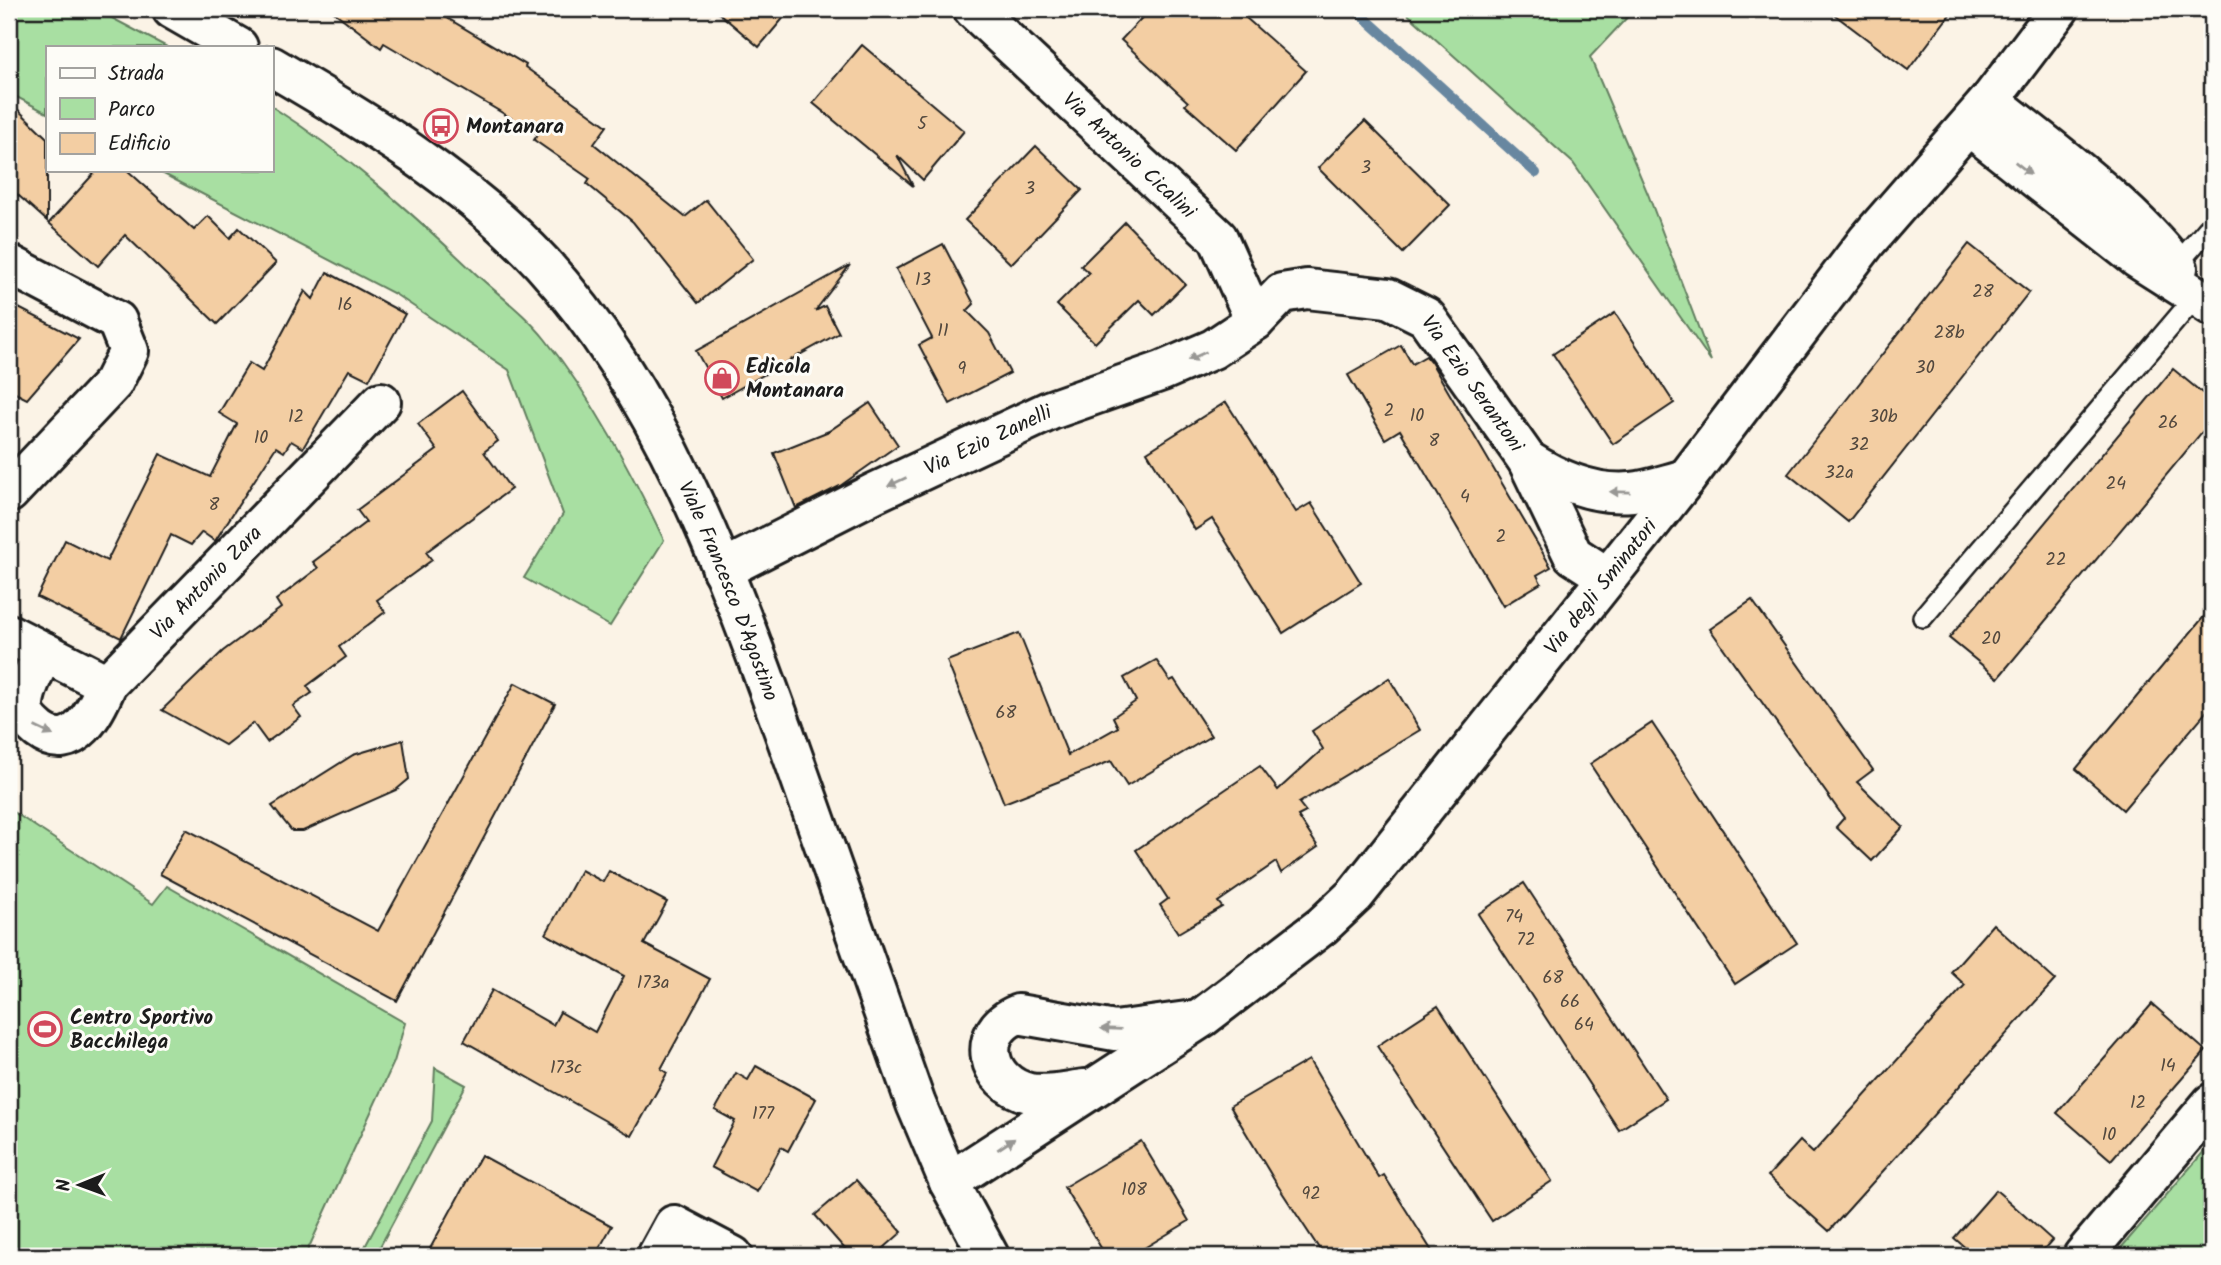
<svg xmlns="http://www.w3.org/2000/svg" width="2221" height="1265" font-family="Kalam,sans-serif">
  <rect width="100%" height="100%" fill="#fbf3e6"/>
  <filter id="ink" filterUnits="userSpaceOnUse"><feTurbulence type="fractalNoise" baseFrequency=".0143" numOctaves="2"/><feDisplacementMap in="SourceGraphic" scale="14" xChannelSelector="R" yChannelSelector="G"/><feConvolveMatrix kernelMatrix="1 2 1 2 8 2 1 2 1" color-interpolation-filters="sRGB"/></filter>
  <g filter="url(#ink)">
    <g fill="#a8dfa2" stroke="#627e5f" stroke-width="2">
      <path d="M9,9h86l72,38h-120v66l-38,-20z"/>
      <path d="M1402,9h233l-45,48 58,137 63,167 -138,-198z"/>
      <path d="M271,106c75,48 141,107 205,168 23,21 50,41 69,65 48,60 86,132 119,201l-54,86 -86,-48 39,-64 -54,-144 -114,-76 -239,-124h115z"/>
      <path d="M9,809l144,95 14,-18 238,137 -11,39 -89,194h-296z"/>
      <path d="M435,1068l31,17 -91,171h-15l72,-135z"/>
      <path d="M2212,1142v114h-98z"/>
    </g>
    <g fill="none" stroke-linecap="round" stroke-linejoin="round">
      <path stroke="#6887a0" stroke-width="10" d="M1355,9l181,164"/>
    </g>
    <g fill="#f3cea3" stroke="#1c1c1c" stroke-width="2">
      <path d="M330,9h102l94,56 -1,2 82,59 -13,18 91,73 21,-17 47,59 -55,44 -65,-81 -46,-38 3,-5 -56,-39 4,-6 -154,-91 -3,5z"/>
      <path d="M714,9h77l-32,38z"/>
      <path d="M1150,9h86l70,62 -70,79 -51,-45 3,-3 -67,-62z"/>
      <path d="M1827,9h127l-46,61z"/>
      <path d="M862,45l102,86 -41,49 -26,-25 16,31 -100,-83z"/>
      <path d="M9,101l38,37v83l-38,-34z"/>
      <path d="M1365,121l85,84 -47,48 -85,-85z"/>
      <path d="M1036,146l46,44 -71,74 -46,-44z"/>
      <path d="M97,170h30l67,60 14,-14 22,22 9,-10 37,35 -59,61 -92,-89 -27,31 -49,-43z"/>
      <path d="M1125,222l60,62 -31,31 -15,-15 -44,43 -38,-38 32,-32 -8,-7z"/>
      <path d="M943,244l31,60 -7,7 22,22 21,40 -60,31 -31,-59 13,-7 -36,-69z"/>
      <path d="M1969,244l60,48 -181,230 -60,-48z"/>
      <path d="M850,265l-35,46 10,-5 14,27 -117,65 -26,-47z"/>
      <path d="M327,272l78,42 -36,66 -20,-10 -46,78 -12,-7 -7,11 -8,-5 -61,94 -13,-9 -11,13 -20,-10 -50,103 -84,-41 28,-57 42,21 53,-107 50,23 27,-53 -18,-11 30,-50 13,8 43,-80 8,8z"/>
      <path d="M9,303l70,36 -52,60 -18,-9z"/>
      <path d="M1615,313l59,90 -61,41 -60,-90z"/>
      <path d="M1401,345l11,19 14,-8 5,6 120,205 -14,8 4,8 -38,23 -103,-176 -15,9 -37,-64z"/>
      <path d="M2173,369l39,32v19l-214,258 -49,-40z"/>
      <path d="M462,391l36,50 -14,11 27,37 -85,63 6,8 -55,40 8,12 -46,35 7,10 -39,29 5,7 -19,13 8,11 -34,25 -14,-19 -28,22 -63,-35 61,-59 58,-43 -5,-8 42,-32 -5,-6 53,-40 -9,-12 80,-60 -19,-26z"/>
      <path d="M1226,402l70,110 15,-9 50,80 -78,50 -71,-114 -17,11 -48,-78z"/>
      <path d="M870,403l28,42 -58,41 -44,22 -22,-55 55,-22z"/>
      <path d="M1752,600l121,170 -16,12 46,45 -31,34 -36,-34 8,-9 -134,-189z"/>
      <path d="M2212,607v98l-89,105 -47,-41z"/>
      <path d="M1019,633l49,122 50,-28 -5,-10 23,-16 -12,-23 32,-18 14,21 4,-2 37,57 -84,50 -16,-25 -107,42 -57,-142z"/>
      <path d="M1389,678l31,52 -121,73 7,9 -8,4 20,31 -37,26 -5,-11 -58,40 4,5 -44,26 -18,-28 8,-6 -32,-49 124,-84 18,24 45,-41 -11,-18z"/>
      <path d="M515,683l40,21 -158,297 -237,-127 26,-45 192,102z"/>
      <path d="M1652,723l145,220 -62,41 -145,-220z"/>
      <path d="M403,740l6,39 -13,11 -93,41h-11l-20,-25 81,-51z"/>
      <path d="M581,870l22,12 6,-11 58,31 -23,42 66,35 -49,90 6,4 -35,63 -168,-95 28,-51 61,35 7,-13 35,20 29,-56 -78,-42z"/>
      <path d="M1524,883l142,216 -47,31 -141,-216z"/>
      <path d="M1993,924l62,56 -226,251 -61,-55 32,-35 13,12 152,-168 -14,-13z"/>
      <path d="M2152,1004l54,47 -95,109 -54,-47z"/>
      <path d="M1438,1006l114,175 -60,40 -115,-175z"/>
      <path d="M1309,1060l70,118 5,-3 51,81h-111l-48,-73 -46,-77z"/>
      <path d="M756,1066l60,33 -28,52 -7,-4 -24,45 -46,-25 24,-46 -20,-11 21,-37 12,7z"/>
      <path d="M1141,1141l48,80 -58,35h-25l-42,-69z"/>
      <path d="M481,1155l131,71 -17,30h-169z"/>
      <path d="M856,1180l46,52 -27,24h-24l-36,-41z"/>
      <path d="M1996,1190l56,50 -14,16h-63l-21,-18z"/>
    </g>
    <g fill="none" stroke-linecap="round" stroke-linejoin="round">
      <g stroke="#1c1c1c" stroke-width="24">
        <g id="lane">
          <path d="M2172,270l40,-46"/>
          <path d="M1923,617l275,-323"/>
        </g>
      </g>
      <g stroke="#1c1c1c" stroke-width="44">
        <g id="street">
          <path id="s1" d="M973,9l245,229 37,83"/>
          <path d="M1990,100c64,52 137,103 188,168"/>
          <path d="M1969,126l169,133 74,47"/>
          <path d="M9,264l108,57 12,30 -16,32 -104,110"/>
          <path d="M1527,460c31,20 67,36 105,32 18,-2 37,-9 54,-13"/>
          <path id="s2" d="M722,570l152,-77 177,-83 111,-39 51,-22 42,-28 27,-28 25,-4 81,9 38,19 101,143 46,95 34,22"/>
          <path d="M9,634l98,50"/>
          <path id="s3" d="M44,652c-7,16 -21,37 -20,56 1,10 8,16 15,22 35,27 58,-21 68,-46l274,-282"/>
          <path d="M1085,1089c-18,2 -38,7 -56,4 -43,-10 -55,-61 -11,-79l97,17 72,-10"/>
          <path id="s4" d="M949,1182l254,-165 119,-91 33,-31 331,-416 181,-238 123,-141 69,-91"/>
          <path d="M657,1256l17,-31 59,31"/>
          <path d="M2083,1256l129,-153"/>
        </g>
      </g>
      <g stroke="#1c1c1c" stroke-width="44">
        <g id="primary">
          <path d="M172,9l66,38"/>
          <path id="s5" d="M271,66c96,56 195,115 271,197 122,134 184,309 245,477 43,121 86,243 129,364l33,78 40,74"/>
        </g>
      </g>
      <use href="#lane" stroke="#fdfcf7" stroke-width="19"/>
      <use href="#street" stroke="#fdfcf7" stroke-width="38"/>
      <use href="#primary" stroke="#fdfcf7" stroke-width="38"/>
    </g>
    <defs><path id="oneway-solid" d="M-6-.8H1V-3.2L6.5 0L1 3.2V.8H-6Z" transform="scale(1.75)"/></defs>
    <g fill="#989794">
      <use href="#oneway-solid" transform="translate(2023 168) rotate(38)"/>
      <use href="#oneway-solid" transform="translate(1197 356) rotate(156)"/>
      <use href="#oneway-solid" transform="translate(897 482) rotate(155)"/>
      <use href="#oneway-solid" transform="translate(1620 492) rotate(-179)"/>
      <use href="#oneway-solid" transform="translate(44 731) rotate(26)"/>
      <use href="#oneway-solid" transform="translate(1111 1029) rotate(-178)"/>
      <use href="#oneway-solid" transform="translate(1006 1144) rotate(-34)"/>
    </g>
  </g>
  <defs>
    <g id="bus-ring" transform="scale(1.75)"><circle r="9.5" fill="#fdfcf7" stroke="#d1495b" stroke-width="1.5"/><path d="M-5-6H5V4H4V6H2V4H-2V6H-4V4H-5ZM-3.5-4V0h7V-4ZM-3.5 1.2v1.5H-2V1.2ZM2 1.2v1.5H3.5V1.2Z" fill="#d1495b"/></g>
    <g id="shop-ring" transform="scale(1.75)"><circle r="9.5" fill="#fdfcf7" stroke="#d1495b" stroke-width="1.5"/><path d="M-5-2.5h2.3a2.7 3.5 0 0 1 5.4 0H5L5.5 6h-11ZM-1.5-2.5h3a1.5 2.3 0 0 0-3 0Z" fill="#d1495b"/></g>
    <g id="stadium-ring" transform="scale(1.75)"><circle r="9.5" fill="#fdfcf7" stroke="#d1495b" stroke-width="1.5"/><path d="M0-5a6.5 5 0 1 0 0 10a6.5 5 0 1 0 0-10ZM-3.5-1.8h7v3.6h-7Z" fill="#d1495b"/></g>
  </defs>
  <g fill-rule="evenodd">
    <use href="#bus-ring" x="441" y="126"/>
    <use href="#shop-ring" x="722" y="378"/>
    <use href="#stadium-ring" x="45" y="1029"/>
  </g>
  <g text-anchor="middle" stroke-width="6" stroke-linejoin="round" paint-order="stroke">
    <g font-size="18" fill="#52483e">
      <text x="922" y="129">5</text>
      <text x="1366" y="173">3</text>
      <text x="1030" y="194">3</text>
      <text x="923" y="285">13</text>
      <text x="1983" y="297">28</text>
      <text x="345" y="310">16</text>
      <text x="943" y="336">11</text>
      <text x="1949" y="338">28b</text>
      <text x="1925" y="373">30</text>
      <text x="962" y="374">9</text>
      <text x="1389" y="416">2</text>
      <text x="1417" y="421">10</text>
      <text x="296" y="422">12</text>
      <text x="1883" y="422">30b</text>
      <text x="2168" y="428">26</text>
      <text x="261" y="443">10</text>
      <text x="1434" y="446">8</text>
      <text x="1859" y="450">32</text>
      <text x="1839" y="478">32a</text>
      <text x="2116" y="489">24</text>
      <text x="1465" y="502">4</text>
      <text x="214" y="510">8</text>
      <text x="1501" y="542">2</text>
      <text x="2056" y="565">22</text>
      <text x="1991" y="644">20</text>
      <text x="1006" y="718">68</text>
      <text x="1514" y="922">74</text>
      <text x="1526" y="945">72</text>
      <text x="1553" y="983">68</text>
      <text x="653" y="988">173a</text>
      <text x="1570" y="1007">66</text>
      <text x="1584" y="1030">64</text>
      <text x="2168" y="1071">14</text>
      <text x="566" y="1073">173c</text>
      <text x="2138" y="1108">12</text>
      <text x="763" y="1119">177</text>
      <text x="2109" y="1140">10</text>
      <text x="1134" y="1195">108</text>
      <text x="1311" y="1199">92</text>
    </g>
    <g font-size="21" font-weight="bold" fill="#1c1c1c" stroke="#fdfcf7" text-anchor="start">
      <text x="466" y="133">Montanara</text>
      <text x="746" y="373">Edicola<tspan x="746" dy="24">Montanara</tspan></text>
      <text x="70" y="1024">Centro Sportivo<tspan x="70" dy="24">Bacchilega</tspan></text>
    </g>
    <g font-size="21" fill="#1c1c1c" stroke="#fdfcf7">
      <text dy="7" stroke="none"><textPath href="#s1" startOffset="214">Via Antonio Cicalini</textPath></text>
      <text dy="7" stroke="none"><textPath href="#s2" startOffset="859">Via Ezio Serantoni</textPath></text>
      <text dy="7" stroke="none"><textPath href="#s2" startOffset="296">Via Ezio Zanelli</textPath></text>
      <text dy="7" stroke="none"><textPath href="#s3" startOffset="327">Via Antonio Zara</textPath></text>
      <text dy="7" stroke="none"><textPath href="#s4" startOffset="892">Via degli Sminatori</textPath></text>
      <text dy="7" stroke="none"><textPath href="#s5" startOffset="716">Viale Francesco D'Agostino</textPath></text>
    </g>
  </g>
  <rect width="2221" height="1265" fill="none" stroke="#fdfcf7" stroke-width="35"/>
  <rect x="18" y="18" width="2186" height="1230" fill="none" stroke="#1c1c1c" stroke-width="2.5" filter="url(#ink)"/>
  <rect x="46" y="46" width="228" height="126" fill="#fdfcf7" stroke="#a3a29f" stroke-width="2"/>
  <rect x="60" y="68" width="35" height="10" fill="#fdfcf7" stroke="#a3a29f" stroke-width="2"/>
  <text x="108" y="80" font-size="21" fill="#1c1c1c">Strada</text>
  <rect x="60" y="98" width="35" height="21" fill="#a8dfa2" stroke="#a3a29f" stroke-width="2"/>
  <text x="108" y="116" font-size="21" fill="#1c1c1c">Parco</text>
  <rect x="60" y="133" width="35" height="21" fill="#f3cea3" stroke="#a3a29f" stroke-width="2"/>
  <text x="108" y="150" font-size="21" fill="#1c1c1c">Edificio</text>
  <g transform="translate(80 1185) rotate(269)" stroke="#fdfcf7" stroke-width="5" paint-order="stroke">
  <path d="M0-5L12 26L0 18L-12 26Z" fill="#1c1c1c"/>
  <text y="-10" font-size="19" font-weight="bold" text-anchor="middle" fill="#1c1c1c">N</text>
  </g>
</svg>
